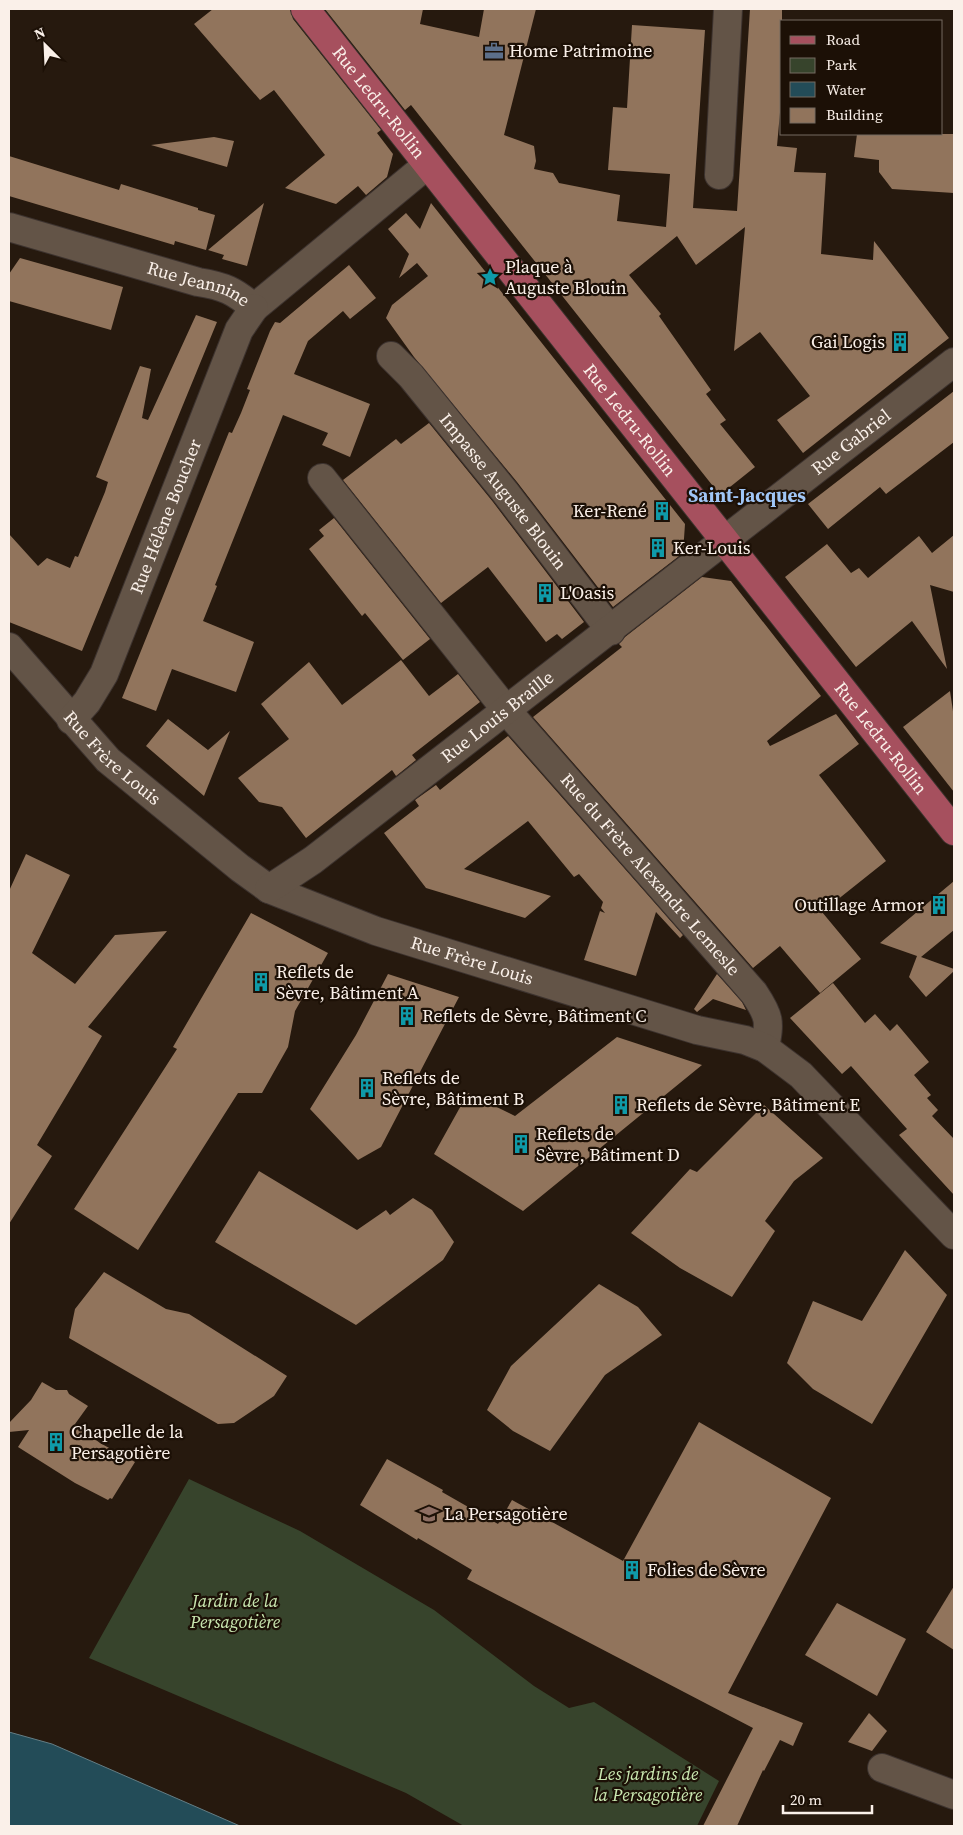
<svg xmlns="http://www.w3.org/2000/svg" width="963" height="1835" font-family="'Source Serif 4',serif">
  <rect width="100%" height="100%" fill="#26190e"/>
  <path fill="#37442c" d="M189,1479l111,52 134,79 100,76 35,22 25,-6 125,79 -22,45h-233l-58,-33 -317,-135z"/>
  <path fill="#234c58" stroke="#647d84" d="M9,1732l43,12 188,82h-231z"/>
  <g fill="#91745c">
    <path d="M213,9h77l3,10 88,111 -4,3 16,21 -6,23 -21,18 -8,-9 -22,18 -51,-16 40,-33 -51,-65 -14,10 -66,-76z"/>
    <path d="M325,9h98l-3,15 59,13 5,-28h52l-32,126 30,11 2,15 -2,8 19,4 6,10 61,12 -3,26 49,6 4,-53 -62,-4 5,-63 14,1 5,-83 73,5 -12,178 44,3 13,-202h32v81l-5,56 20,2 -3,24 32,1 -5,81 52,6 1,-19 75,97 -146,115 -26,-33 33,-24 -50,-64 -26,19 11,-124 -49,38 -19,-29 -48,39 32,39 -2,2 52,74 -5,4 20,26 -6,4 35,43 -35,28 -309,-390 -6,5z"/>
    <path d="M857,134h97v59l-62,-4 -13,-17v-12l-25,-3z"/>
    <path d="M214,137l20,4 -7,26 -76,-22z"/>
    <path d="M9,156l110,34 2,-6 77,24v2l17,5 -9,35 -31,-9 -1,4 -165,-49z"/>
    <path d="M264,203l-17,63 -25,-7 2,-4 -16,-5z"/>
    <path d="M431,203l254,321 -2,29 -70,54 -96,-125 -103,-125 -28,-39 6,-13 36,-29 -11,-13 -18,15 10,-24 -21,-25 18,-16 14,16z"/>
    <path d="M20,258l103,29 -12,43 -102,-29v-27z"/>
    <path d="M349,265l27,33 -26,21 -7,-8 -35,30 -14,33 76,30 -20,53 -28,-12 6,-12 -45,-18 -68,170 2,1 -14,35 51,21 -18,50 -64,-23 -16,42 -34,-13 107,-266 3,1 9,-20 9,-23 -3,-1 23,-58 5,-9 5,1z"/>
    <path d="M196,315l21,7 -135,329 -73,-29v-88l29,32 9,-8 23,10 5,-12 3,1 27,-65 3,-10 -12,-5 44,-111 11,3 -9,49 6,2z"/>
    <path d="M954,391v51l-68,52 -6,-7 -52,42 -20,-25z"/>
    <path d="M429,423l64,79 91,120 -22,17 -5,-5 -11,8 -58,-75 -47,36 -98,-123 53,-41 5,5z"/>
    <path d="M334,518l96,121 -27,21 -38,-47 -3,3 -53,-67 15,-13 -5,-6z"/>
    <path d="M954,535v57l-24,-7 17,84 -35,-48 -56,46 -71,-90 42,-33 24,29 8,-5 9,10 51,-42 13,17z"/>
    <path d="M702,577l29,4 90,115 -54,45 3,5 66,-32 23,30 -40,31 67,86 -64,51 39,47 -41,34 -40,-47 -27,22 -220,-251 89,-70 -3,-3 6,-7z"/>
    <path d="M401,660l28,36 29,-22 22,28 -68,53 4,5 -20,16 -4,-6 -86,68 -24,-31 -23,-5 -21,-24 51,-39 -28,-35 48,-42 33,43z"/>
    <path d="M950,691l4,27v74l-51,-65z"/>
    <path d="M168,719l40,31 22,-19 -26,65 -58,-50z"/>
    <path d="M508,736l175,199 -3,3 -24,-26 -20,64 -52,-16 16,-49 5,2 -4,-5 2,-6 -24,-28 -5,3 -46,-56 -64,48 87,27 -26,22 -99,-30 -42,-55 35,-27 -4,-6 21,-15 4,5z"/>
    <path d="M26,854l44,21 -38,78 43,31 40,-49 52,-4 -79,96 14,9 -65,109 15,11 -43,68v-333z"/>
    <path d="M954,881v49l-33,27 33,12v2l-28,26 -17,-20 8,-21 -37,-13z"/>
    <path d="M251,913l77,40 -33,58 -7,36 -26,46h-24l-100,157 -64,-41 103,-160 -4,-2z"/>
    <path d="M388,974l71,23 -78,150 -23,13 -48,-51 46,-74z"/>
    <path d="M717,974l25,28 4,8 -33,-11 -16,13 -3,-3z"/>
    <path d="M833,983l32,40 10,-9 15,17 7,-7 32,38 -15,13 17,20 -4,3 11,12 -6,6 22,23v56l-55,-60 8,-6 -56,-63 -9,8 -52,-56z"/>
    <path d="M617,1037l85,28 -179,146 -89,-57 34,-61 47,23z"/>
    <path d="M764,1105l59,53 -29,23 -29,40 10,10 -43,66 -52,-29 -49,-35 59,-64 7,3z"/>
    <path d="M259,1171l98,59 29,-20 4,5 23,-17 19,12 22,32 -11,18 -87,65 -141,-83z"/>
    <path d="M905,1250l42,45 -75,129 -59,-35 -26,-26 26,-62 49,20z"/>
    <path d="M104,1272l62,37 23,5 98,62 -13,20 -40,27 -16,1 -149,-86 6,-29z"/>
    <path d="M599,1284l39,23 24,28 -57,40 -55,76 -37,-20 -26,-21 24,-44z"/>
    <path d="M42,1382l14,8h11l2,4 19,12 -13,18 25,19 35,19 -23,37 -2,-1 -2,2 -33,-17 -57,-36 11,-17 -20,2v-9l22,-23z"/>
    <path d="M699,1422l132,76 -103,195 75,30 -10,23 -13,-6 -16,31 -1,-1 -26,56h-34l50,-98 -286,-149 5,-9 -54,-32 -1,2 -57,-35 27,-46 56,31 -1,2 56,32 14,-24 111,61z"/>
    <path d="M954,1586v64l-28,-18z"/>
    <path d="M837,1603l69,36 -29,57 -72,-41z"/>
    <path d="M869,1713l18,18 -15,20 -24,-9z"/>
  </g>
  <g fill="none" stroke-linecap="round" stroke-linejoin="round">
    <g stroke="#3d332f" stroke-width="30">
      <g id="minor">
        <path d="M719,175l9,-166"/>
        <path id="s1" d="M9,227l189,55c26,4 37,9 56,26l173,-143"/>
        <path id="s2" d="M391,356l20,20 94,116 106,139"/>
        <path id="s3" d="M322,478l185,233 247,282c16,24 16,28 11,55"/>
        <path id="s4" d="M9,647l99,113 132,108 29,21 107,42 321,99 48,10 20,8 36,27 153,160"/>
        <path id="s5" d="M71,720l16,-18 17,-28 135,-344 15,-22"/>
        <path id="s6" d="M269,889l44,-29 641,-498"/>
        <path d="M882,1768l72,27"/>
      </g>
    </g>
    <g stroke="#3d332f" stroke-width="30">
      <g id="major">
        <path id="s7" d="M305,9l649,822"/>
      </g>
    </g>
    <use href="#minor" stroke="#635447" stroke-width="28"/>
    <use href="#major" stroke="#a6505e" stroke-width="28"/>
  </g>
  <defs>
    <g id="office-bare" transform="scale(1.5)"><path d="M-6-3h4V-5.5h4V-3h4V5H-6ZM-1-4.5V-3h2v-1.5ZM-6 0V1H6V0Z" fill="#5c6f8a" stroke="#1c1006" stroke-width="2.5" paint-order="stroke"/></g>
    <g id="sight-bare" transform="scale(1.5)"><path d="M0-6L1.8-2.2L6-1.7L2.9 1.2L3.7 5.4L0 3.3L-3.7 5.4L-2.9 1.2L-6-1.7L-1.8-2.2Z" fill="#0f9aa8" stroke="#1c1006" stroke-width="2.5" paint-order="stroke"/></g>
    <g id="building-bare" transform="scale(1.5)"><path d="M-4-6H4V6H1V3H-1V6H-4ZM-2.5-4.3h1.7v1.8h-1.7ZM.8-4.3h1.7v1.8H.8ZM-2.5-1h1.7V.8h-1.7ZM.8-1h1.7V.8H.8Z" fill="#0f9aa8" stroke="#1c1006" stroke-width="2.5" paint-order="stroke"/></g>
    <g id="school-bare" transform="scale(1.5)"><path d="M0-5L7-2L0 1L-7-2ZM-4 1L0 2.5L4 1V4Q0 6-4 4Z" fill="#8d6e63" stroke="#1c1006" stroke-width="2.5" paint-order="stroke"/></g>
  </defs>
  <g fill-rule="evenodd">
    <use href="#office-bare" x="494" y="51"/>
    <use href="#sight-bare" x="490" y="277"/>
    <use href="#building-bare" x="900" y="342"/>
    <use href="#building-bare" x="662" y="511"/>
    <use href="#building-bare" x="658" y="548"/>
    <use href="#building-bare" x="545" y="593"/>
    <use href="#building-bare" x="939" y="905"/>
    <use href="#building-bare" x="261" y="982"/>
    <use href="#building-bare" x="407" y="1016"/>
    <use href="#building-bare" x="367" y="1088"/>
    <use href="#building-bare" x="621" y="1105"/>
    <use href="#building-bare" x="521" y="1144"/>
    <use href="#building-bare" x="56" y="1442"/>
    <use href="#school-bare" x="429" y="1514"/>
    <use href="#building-bare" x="632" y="1570"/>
  </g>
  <g text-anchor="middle" stroke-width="4.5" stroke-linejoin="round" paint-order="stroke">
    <g font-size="18" fill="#faf0e9" stroke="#1c1006" text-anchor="start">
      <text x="509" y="57">Home Patrimoine</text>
      <text x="505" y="273">Plaque à<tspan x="505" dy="21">Auguste Blouin</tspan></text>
      <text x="885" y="348" text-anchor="end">Gai Logis</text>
      <text x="647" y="517" text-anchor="end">Ker-René</text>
      <text x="673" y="554">Ker-Louis</text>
      <text x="560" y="599">L'Oasis</text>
      <text x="924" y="911" text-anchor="end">Outillage Armor</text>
      <text x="276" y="978">Reflets de<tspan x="276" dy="21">Sèvre, Bâtiment A</tspan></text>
      <text x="422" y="1022">Reflets de Sèvre, Bâtiment C</text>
      <text x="382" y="1084">Reflets de<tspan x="382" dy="21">Sèvre, Bâtiment B</tspan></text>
      <text x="636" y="1111">Reflets de Sèvre, Bâtiment E</text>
      <text x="536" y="1140">Reflets de<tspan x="536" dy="21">Sèvre, Bâtiment D</tspan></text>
      <text x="71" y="1438">Chapelle de la<tspan x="71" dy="21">Persagotière</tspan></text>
      <text x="444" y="1520">La Persagotière</text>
      <text x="647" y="1576">Folies de Sèvre</text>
    </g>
    <g font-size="18" fill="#faf0e9" stroke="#1c1006">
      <text dy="6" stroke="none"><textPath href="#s7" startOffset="119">Rue Ledru-Rollin</textPath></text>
      <text dy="6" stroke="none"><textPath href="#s1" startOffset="198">Rue Jeannine</textPath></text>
      <text dy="6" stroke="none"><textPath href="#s7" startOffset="524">Rue Ledru-Rollin</textPath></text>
      <text dy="6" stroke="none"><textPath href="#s6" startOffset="734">Rue Gabriel</textPath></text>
      <text dy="6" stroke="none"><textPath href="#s2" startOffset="176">Impasse Auguste Blouin</textPath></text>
      <text dy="6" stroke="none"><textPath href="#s5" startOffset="226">Rue Hélène Boucher</textPath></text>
      <text dy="6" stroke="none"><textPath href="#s6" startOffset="286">Rue Louis Braille</textPath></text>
      <text dy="6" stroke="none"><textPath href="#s7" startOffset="929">Rue Ledru-Rollin</textPath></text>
      <text dy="6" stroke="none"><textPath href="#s4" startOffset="152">Rue Frère Louis</textPath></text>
      <text dy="6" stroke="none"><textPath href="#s3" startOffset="515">Rue du Frère Alexandre Lemesle</textPath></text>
      <text dy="6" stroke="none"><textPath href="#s4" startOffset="572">Rue Frère Louis</textPath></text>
    </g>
    <g font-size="18" font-style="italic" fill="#cae8b1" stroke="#1c1006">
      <text x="235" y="1607">Jardin de la<tspan x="235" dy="21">Persagotière</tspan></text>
      <text x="648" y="1780">Les jardins de<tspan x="648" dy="21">la Persagotière</tspan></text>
    </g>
    <g font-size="19" font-weight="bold" fill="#a0c6f6" stroke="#1c1006">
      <text x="747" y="502">Saint-Jacques</text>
    </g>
  </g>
  <rect width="963" height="1835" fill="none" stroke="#faf0e9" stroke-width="20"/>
  <rect x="780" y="20" width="162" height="115" fill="#1c1006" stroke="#756a61"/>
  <rect x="790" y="36" width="25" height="8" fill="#a6505e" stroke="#756a61"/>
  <text x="826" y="45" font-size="15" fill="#faf0e9">Road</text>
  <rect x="790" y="58" width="25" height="15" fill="#37442c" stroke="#756a61"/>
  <text x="826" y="70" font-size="15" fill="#faf0e9">Park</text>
  <rect x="790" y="82" width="25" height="15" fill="#234c58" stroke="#756a61"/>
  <text x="826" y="95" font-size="15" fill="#faf0e9">Water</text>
  <rect x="790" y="108" width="25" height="15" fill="#91745c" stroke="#756a61"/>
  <text x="826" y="120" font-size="15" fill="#faf0e9">Building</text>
  <g transform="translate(45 45) rotate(336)" stroke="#1c1006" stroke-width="4" paint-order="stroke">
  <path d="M0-4L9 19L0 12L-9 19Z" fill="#faf0e9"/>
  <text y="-8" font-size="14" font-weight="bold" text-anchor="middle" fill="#faf0e9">N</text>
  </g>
  <path d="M783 1805v8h89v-8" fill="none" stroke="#faf0e9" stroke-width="2.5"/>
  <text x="790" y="1805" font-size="15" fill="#faf0e9" stroke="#1c1006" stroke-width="4" paint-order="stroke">20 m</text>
</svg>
